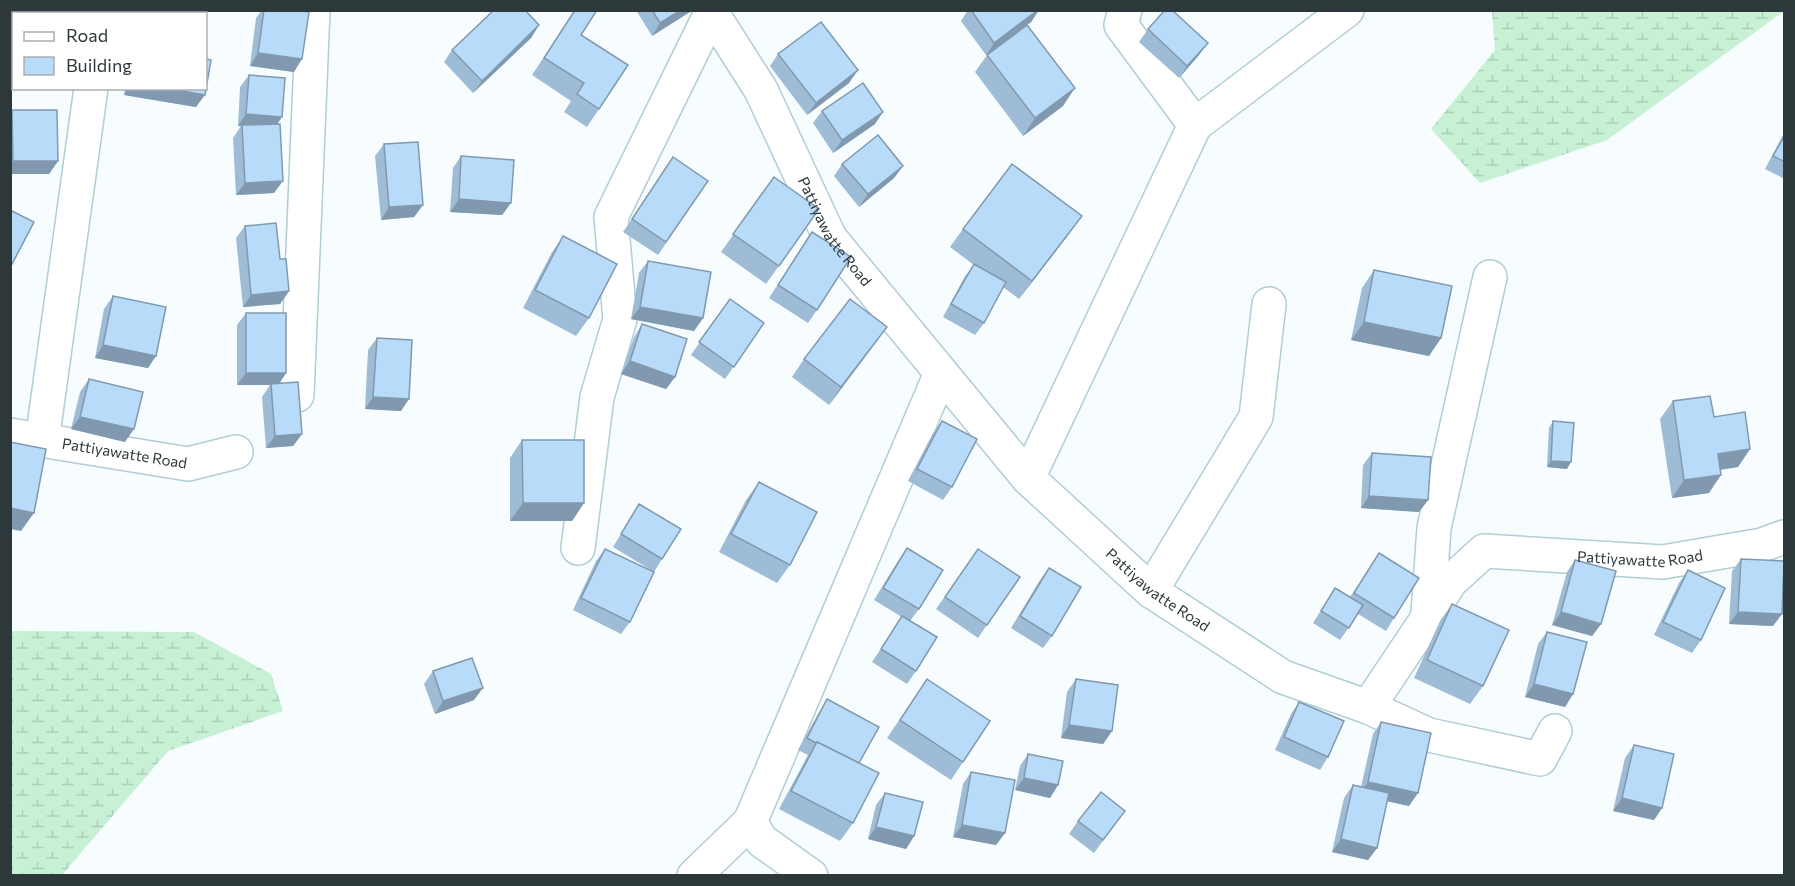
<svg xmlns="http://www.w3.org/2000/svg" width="1795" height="886" font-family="Commissioner,sans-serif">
  <defs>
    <pattern id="wetland-marsh" width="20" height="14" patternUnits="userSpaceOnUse" patternTransform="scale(1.5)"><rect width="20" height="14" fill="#c8f0d5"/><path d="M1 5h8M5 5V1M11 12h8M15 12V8" fill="none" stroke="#accfb8"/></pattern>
  </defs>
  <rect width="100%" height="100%" fill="#f7fdfe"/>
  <g fill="url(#wetland-marsh)">
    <path d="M1492,11l1,-1 291,1 -177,129 -127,43 -49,-54 64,-79z"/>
    <path d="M11,631l183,1 77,42 12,37 -115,40 -106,124h-51z"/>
  </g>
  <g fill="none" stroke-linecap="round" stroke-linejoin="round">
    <g stroke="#b1cdd5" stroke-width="36">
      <g id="minor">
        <path id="s1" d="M710,10l51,80 69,148 198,240 123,113 132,86 85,30 59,-88 23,-37 34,-31 179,11 99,-17 22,-8"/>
        <path d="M1125,10l-4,15 74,100 152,-115"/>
        <path d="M101,14l1,-4"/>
        <path d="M297,395l16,-385"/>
        <path id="s2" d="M10,435l178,29 48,-12"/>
        <path d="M42,441l49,-353"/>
        <path d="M1028,478l167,-353"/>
        <path d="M578,548l19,-151 23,-78 -9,-102 100,-204"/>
        <path d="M1151,591l105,-174 13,-113"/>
        <path d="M1428,613l6,-85 56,-251"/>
        <path d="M1368,707l61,28 111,24 15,-28"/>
        <path d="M694,876l56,-54"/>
        <path d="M811,876l-49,-35 -12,-19 191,-449"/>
      </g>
    </g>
    <use href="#minor" stroke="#fff" stroke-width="33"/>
  </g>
  <g fill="#9ebcd6">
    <path d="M262,10h33l-1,62 -44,-6 6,-48z"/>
    <path d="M575,10h22l-16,25 18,74 -12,18 -23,-15 7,-11 -39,-26z"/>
    <path d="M636,10h57l-41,26z"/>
    <path d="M968,10h71l-8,12 -4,3 36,81 -40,30 -48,-64 12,-17 35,-27 -36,27 -25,-34z"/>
    <path d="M539,25l-8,13 -58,55 -29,-31 8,-12z"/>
    <path d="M1148,29l51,26 -20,23 -40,-36z"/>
    <path d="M778,54l71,29 -42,32 -37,-49z"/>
    <path d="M249,75l28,49 -3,69 -38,2 -3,-57 8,-12h-3l2,-39z"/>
    <path d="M125,88h81l-10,19 -72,-12z"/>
    <path d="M12,110l46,51 -9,13h-39v-62z"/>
    <path d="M822,111l53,13 -42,29 -20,-30z"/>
    <path d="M1785,131v48l-20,-10z"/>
    <path d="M384,144l39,61 -9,12 -33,3 -6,-64z"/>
    <path d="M461,156l50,47 -9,12 -52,-3 3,-44z"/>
    <path d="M673,157l35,24 -50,74 -35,-23z"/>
    <path d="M842,164l61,2 -9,12 -35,29 -25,-31z"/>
    <path d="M774,177l45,32 -53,75 -45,-32z"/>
    <path d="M1082,216l-63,83 -16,-12 -19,36 -9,12 -32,-18 22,-41 9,-11 -24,-18 13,-18z"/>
    <path d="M245,226l35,33 9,32 -9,13 -37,3 -7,-69z"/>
    <path d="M812,232l5,78 -9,13 -39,-25z"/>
    <path d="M563,236l26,82 -13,18 -53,-28 28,-54z"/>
    <path d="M648,261l55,57 -9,13 -63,-12 8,-46z"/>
    <path d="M1374,270l67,68 -12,18 -78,-16 11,-52z"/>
    <path d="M113,296l35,72 -53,-10 9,-49z"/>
    <path d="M730,299l34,24 -39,56 -34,-24z"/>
    <path d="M246,313l40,60 -7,11 23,50 -9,12 -27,2 -4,-51 8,-12h-33v-60z"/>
    <path d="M642,324l33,53 -9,12 -45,-15 13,-37z"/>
    <path d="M887,327l-58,78 -37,-28 12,-18z"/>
    <path d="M377,338l24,73 -36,-2 3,-59z"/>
    <path d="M89,379l36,63 -54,-13 9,-37z"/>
    <path d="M1673,401l77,48 -12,18 -18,3 -11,23 -37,5 -12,-79z"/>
    <path d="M942,421l10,66 -9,13 -35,-19 25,-48z"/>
    <path d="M1553,421l14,48 -20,-2 2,-39z"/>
    <path d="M522,440l62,63 -12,18h-62v-63z"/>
    <path d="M1372,453l56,47 -9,12 -58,-4 2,-43z"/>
    <path d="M759,482l31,83 -13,18 -58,-31 27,-52z"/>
    <path d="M639,504l23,55 -8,13 -41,-25z"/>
    <path d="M907,548l12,61 -9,12 6,50 -9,13 -35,-22 30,-45 -28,-17 24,-39z"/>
    <path d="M605,549l25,73 -9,12 -48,-24 23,-49z"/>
    <path d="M978,549l42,28 -42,61 -42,-29z"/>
    <path d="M1379,553l15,65 -8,13 -28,-17 -18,26 -27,-17 22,-35 15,9z"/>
    <path d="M1741,559l32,67 -44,-2 3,-53z"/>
    <path d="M1575,560l26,64 -9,12 -40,-11 15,-53z"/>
    <path d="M1049,568l3,68 -9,12 -32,-20 29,-48z"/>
    <path d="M1688,570l13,70 -9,13 -38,-18 25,-52z"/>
    <path d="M1452,604l31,82 -13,18 -56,-26 26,-57z"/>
    <path d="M1547,632l26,62 -8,13 -40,-10 13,-53z"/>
    <path d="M433,671l41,29 -39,14 -11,-30z"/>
    <path d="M927,679l36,83 -12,18 -64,-42z"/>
    <path d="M1076,679l36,52 -9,13 -42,-6 6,-46z"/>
    <path d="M827,699l32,64 -6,60 -13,18 -61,-32 29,-54 -10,-5 21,-38z"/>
    <path d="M1299,702l29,55 -8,13 -45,-20 16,-36z"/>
    <path d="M1381,722l28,84 -22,-5 -10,47 -9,12 -36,-8 12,-54 9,-13 8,2 12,-53z"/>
    <path d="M1634,745l28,63 -8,12 -41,-9 12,-53z"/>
    <path d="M1028,754l30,31 -8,13 -35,-8 5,-24z"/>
    <path d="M971,772l34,61 -9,12 -43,-8 10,-53z"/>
    <path d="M885,793l29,43 -8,13 -38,-10 8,-34z"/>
    <path d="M1125,811l-31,42 -25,-19 9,-13z"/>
  </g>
  <g fill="#8199ae">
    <path d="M681,10h12l-41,26 8,-13z"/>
    <path d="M1039,10l-8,12 -45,33 8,-12z"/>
    <path d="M539,25l-8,13 -58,55 9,-12z"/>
    <path d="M1208,43l-9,12 -20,23 8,-12z"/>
    <path d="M258,53l44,6 -8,13 -44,-6z"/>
    <rect x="10" y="67" width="4" height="19"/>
    <path d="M858,70l-9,13 -42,32 9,-12z"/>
    <path d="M128,88h38l39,7 -9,12 -72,-12z"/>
    <path d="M1075,88l-12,18 -40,30 12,-18z"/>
    <path d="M883,112l-8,12 -42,29 9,-13z"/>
    <path d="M246,114l36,3 -8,12 -36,-3z"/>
    <path d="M13,161h45l-9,13h-39v-9z"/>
    <path d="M903,166l-9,12 -35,29 9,-13z"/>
    <path d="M283,181l-9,12 -38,2 9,-12z"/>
    <path d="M459,199l52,4 -9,12 -52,-3z"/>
    <path d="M423,205l-9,12 -33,3 8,-13z"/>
    <path d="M1082,216l-13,18 -50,65 13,-18z"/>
    <path d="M289,291l-9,13 -37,3 8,-12z"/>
    <path d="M640,307l63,11 -9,13 -63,-12z"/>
    <path d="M1364,322l77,16 -12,18 -78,-16z"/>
    <path d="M887,327l-13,18 -45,60 12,-18z"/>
    <path d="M103,345l53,11 -8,12 -53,-10z"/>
    <path d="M630,361l45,16 -9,12 -45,-15z"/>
    <path d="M246,373h40l-8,12h-41z"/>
    <path d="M373,397l36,2 -8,12 -36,-2z"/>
    <path d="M80,417l54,12 -9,13 -54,-13z"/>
    <path d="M302,434l-9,12 -27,2 9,-12z"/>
    <path d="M1750,449l-12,18 -33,5 13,-18z"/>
    <path d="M1551,461l20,1 -4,7 -20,-2z"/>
    <path d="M1721,475l-12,18 -37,5 12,-18z"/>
    <path d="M1369,496l59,4 -9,12 -58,-4z"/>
    <path d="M523,503h61l-12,18h-62z"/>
    <path d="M10,508l24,5 -13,18 -11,-2z"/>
    <path d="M1561,612l40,12 -9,12 -40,-11z"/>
    <path d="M1738,612l44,2 -9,12 -44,-2z"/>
    <path d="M1534,684l39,10 -8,13 -40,-10z"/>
    <path d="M483,688l-9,12 -39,14 8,-13z"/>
    <path d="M1069,725l43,6 -9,13 -42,-6z"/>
    <path d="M1024,778l34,7 -8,13 -35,-8z"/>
    <path d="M1368,782l50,11 -9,13 -50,-11z"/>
    <path d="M1622,798l40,10 -8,12 -41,-9z"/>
    <path d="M962,825l43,8 -9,12 -43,-8z"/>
    <path d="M876,827l38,9 -8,13 -38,-10z"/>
    <path d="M1341,839l36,9 -9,12 -36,-8z"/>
  </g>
  <g fill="#b8dbf9" stroke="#8199ae" stroke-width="1.5">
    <path d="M10,10h66v4h-62v53h-4z"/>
    <path d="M264,10h31l14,2 -7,47 -44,-6z"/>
    <path d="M494,10h31l14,15 -57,56 -30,-31z"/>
    <path d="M575,10h22l-16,25 47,30 -29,44 -22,-15 7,-11 -40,-25z"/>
    <path d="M652,10h29l-21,13z"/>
    <path d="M971,10h67l-44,33z"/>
    <path d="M1165,10h7l36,33 -21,23 -39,-37z"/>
    <path d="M821,22l37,48 -42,33 -38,-49z"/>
    <path d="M1027,25l48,63 -40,30 -48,-63z"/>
    <path d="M206,59l5,1 -6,35 -39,-7h40z"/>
    <path d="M249,75l36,3 -3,39 -36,-3z"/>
    <path d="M863,83l20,29 -41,28 -20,-29z"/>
    <path d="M12,110h45l1,51h-45z"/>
    <path d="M280,124l3,57 -38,2 -3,-58z"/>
    <path d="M878,135l25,31 -35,28 -26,-30z"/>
    <path d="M1785,135v27l-12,-6z"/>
    <path d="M418,142l5,63 -34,2 -5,-63z"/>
    <path d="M461,156l53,4 -3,43 -52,-4z"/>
    <path d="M673,157l35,24 -42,61 -34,-23z"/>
    <path d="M1012,164l70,52 -50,65 -69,-52z"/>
    <path d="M774,177l45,32 -40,57 -46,-32z"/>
    <path d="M10,210l24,12 -24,46z"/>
    <path d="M276,223l4,36h6l3,32 -38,4 -6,-69z"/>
    <path d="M812,232l39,25 -34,53 -39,-25z"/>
    <path d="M563,236l54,28 -28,54 -54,-28z"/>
    <path d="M648,261l63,11 -8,46 -63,-11z"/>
    <path d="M974,264l32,18 -22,41 -33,-19z"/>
    <path d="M1374,270l78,16 -11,52 -77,-16z"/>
    <path d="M113,296l53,11 -10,49 -53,-11z"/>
    <path d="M730,299l34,24 -30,44 -35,-25z"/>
    <path d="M850,299l37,28 -46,60 -37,-28z"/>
    <rect x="246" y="313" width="40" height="60"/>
    <path d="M642,324l45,15 -12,38 -45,-16z"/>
    <path d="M377,338l35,2 -3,59 -36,-2z"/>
    <path d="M89,379l54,13 -9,37 -54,-12z"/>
    <path d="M298,382l4,52 -27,2 -4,-52z"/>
    <path d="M1710,396l4,21 31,-5 5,37 -32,5 3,21 -37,5 -11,-79z"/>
    <path d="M942,421l35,18 -25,48 -35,-18z"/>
    <path d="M1553,421l21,2 -3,39 -20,-1z"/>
    <path d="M522,440h62v63h-61z"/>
    <path d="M10,442l36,7 -12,64 -24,-5z"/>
    <path d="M1372,453l59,4 -3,43 -59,-4z"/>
    <path d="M759,482l58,30 -27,53 -59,-31z"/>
    <path d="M639,504l42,25 -19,30 -41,-25z"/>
    <path d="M907,548l36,22 -24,39 -36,-21z"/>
    <path d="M605,549l49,23 -24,50 -49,-24z"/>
    <path d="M978,549l42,28 -33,48 -42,-28z"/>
    <path d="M1379,553l40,25 -25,40 -40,-25z"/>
    <path d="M1741,559l43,2 -2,53 -44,-2z"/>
    <path d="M1575,560l41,11 -15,53 -40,-12z"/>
    <path d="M1049,568l32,19 -29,49 -32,-20z"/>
    <path d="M1688,570l37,18 -24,52 -38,-18z"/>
    <path d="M1335,588l28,17 -14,23 -28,-17z"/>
    <path d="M1452,604l57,26 -26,56 -56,-26z"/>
    <path d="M902,616l35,21 -21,34 -35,-22z"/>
    <path d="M1547,632l40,10 -14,52 -39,-10z"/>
    <path d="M472,658l11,30 -40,13 -10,-30z"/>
    <path d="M927,679l63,42 -27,41 -63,-42z"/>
    <path d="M1076,679l42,6 -6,46 -43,-6z"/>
    <path d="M827,699l52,28 -20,36 -42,-21 -1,1 -9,-5z"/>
    <path d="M1299,702l45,19 -16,36 -44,-20z"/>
    <path d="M1381,722l50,11 -13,60 -50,-11z"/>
    <path d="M817,742l62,31 -26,50 -62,-32z"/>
    <path d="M1634,745l40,9 -12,54 -40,-10z"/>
    <path d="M1028,754l35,7 -5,24 -34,-7z"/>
    <path d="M971,772l44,8 -10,53 -43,-8z"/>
    <path d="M1353,785l36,8 -12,55 -36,-9z"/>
    <path d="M1101,792l24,19 -22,29 -25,-19z"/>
    <path d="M885,793l38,9 -9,34 -38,-9z"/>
  </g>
  <g text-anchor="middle" stroke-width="4.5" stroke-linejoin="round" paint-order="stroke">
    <g font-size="15" fill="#2d383b" stroke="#fff">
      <text dy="5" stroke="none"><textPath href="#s1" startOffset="255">Pattiyawatte Road</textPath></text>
      <text dy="5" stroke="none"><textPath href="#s2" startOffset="116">Pattiyawatte Road</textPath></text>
      <text dy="5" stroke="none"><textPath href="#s1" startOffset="1336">Pattiyawatte Road</textPath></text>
      <text dy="5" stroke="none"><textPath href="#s1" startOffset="741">Pattiyawatte Road</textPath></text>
    </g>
  </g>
  <rect width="1795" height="886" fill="none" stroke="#2d383b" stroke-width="24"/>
  <rect x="12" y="12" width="195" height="78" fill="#ffffff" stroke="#abafb1" stroke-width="1.5"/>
  <rect x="24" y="32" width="30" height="9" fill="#ffffff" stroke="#abafb1" stroke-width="1.5"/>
  <text x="66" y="42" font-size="18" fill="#2d383b">Road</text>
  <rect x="24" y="57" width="30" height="18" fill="#b8dbf9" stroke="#abafb1" stroke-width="1.5"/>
  <text x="66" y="72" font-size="18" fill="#2d383b">Building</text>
</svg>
